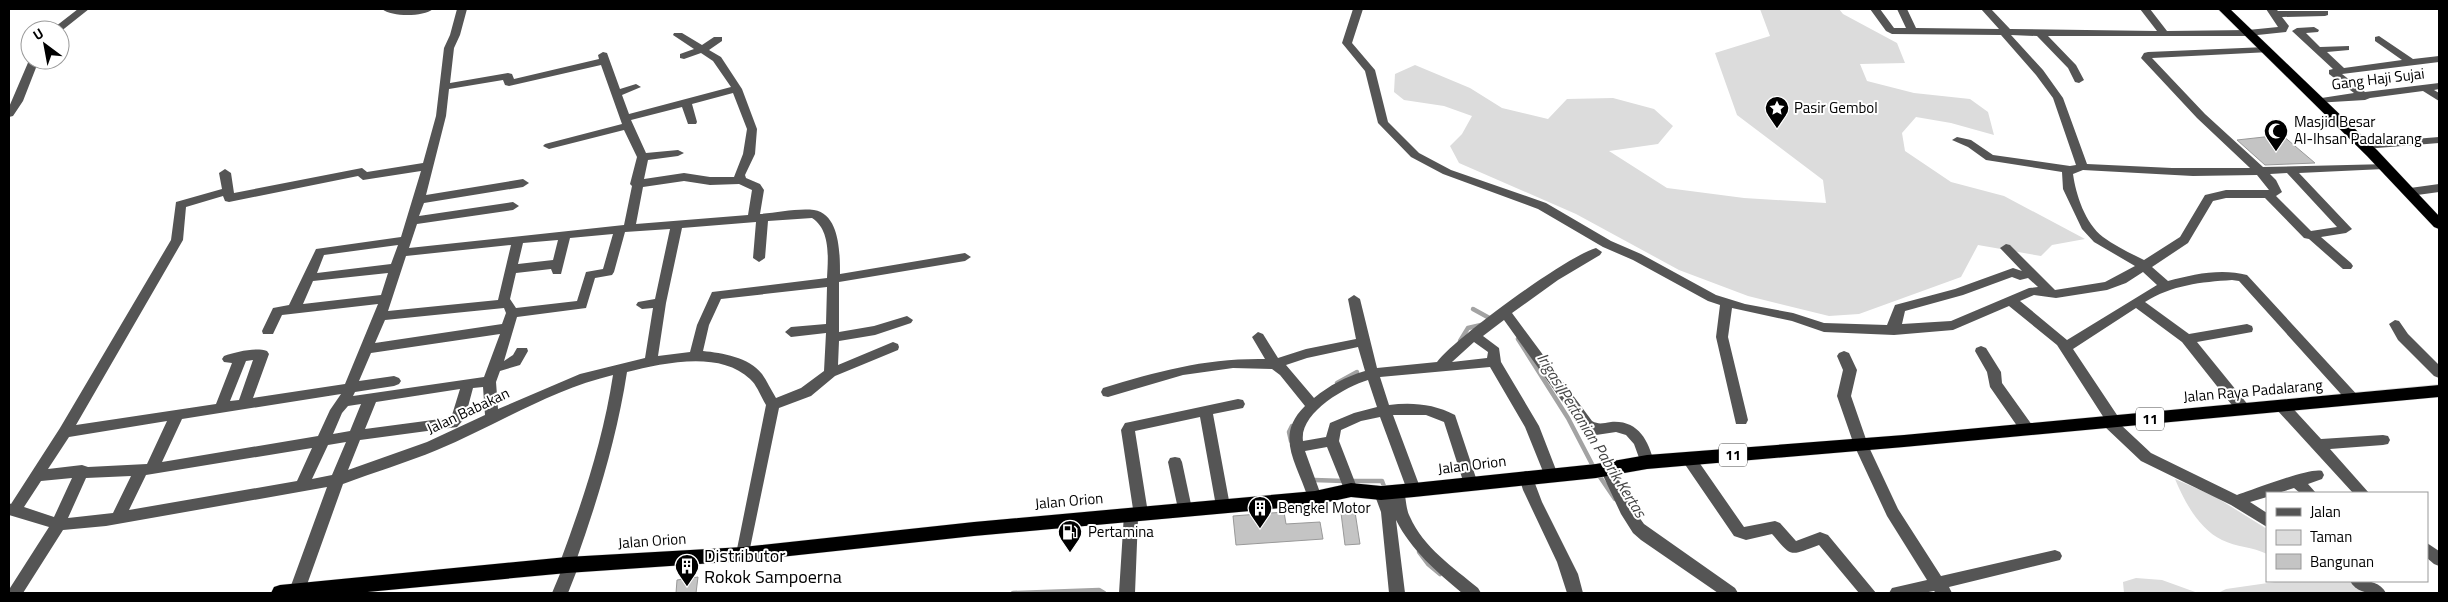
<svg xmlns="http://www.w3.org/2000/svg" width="2448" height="602" font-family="'Titillium Web',sans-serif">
  <rect width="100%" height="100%" fill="#fff"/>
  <g fill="#dcdcdc">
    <path d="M1760,9h79l4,5 54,29 8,20 -45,1 7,17 47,12 56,6 18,13 6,23 -43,-12 -35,-6 -14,16 3,18 46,31 53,14 81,43 -33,6 -11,11 -63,-11 -17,32 -102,37 -30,2 -81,-20 -69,-26 -103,-56 -117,-51 -9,-17 12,-12 10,-18 -28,-10 -40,-6 -10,-8 1,-18 20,-9 55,23 32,20 46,11 19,-20 46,-1 41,11 19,17 -15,18 -49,7 58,37 77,10 82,5 -3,-23 -86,-65 -22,-62 55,-17z"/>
    <path d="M2175,479l39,17 53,33v25c-14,-7 -31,-7 -45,-14 -23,-11 -38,-39 -47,-61z"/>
    <path d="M2136,578l26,2 36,13h-74l-1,-11z"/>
    <path d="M2282,581h69l23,12h-156l8,-4z"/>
  </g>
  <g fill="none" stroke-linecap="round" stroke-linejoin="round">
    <g stroke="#a3a3a3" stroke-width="4.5">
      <path d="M1473,309l20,11"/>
      <path d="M1518,339l50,79 26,50"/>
      <path d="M1460,341l8,-13 13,-3"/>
      <path d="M1337,383l20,-11"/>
      <path d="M1291,441l-2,-9 3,-6"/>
      <path d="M1598,474l17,25"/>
      <path d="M1314,480l30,1"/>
      <path d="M1352,481h30l3,8"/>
      <path d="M1419,552l9,12 12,10"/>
      <path d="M1013,593l86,-3 5,3"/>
    </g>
  </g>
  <g fill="#c4c4c4" stroke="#999">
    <path d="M2282,135l33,28 -50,2 -28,-25z"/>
    <path d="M1284,512l2,12 34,-2 3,17 -87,6 -3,-29z"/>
    <path d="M1355,512l5,32 -15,1 -4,-32z"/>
    <path d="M698,577l-2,16h-20l1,-13z"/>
  </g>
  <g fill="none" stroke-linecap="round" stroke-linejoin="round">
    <g stroke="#dbdbdb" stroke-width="1">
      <g id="highway">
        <path d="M2218,9h12l147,141 62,66v13l-5,-2 -67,-71z"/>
        <path d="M2439,385v12l-535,50 -257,22 -51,9 -182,19 -33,3 -30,-3 -36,8 -341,31 -231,25 -176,12 -210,20h-86l3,-6 6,-2 287,-28 176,-10 231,-25 341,-31 36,-8 30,3 33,-3 182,-19 51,-9 257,-20z"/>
      </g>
    </g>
    <g fill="#555" fill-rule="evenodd">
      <path d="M78,9h11l-29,23v-2h-9z"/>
      <path d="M382,9h51c-10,8 -41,8 -51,0z"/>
      <path d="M457,9h10l-7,26 -6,13 -4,35 58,-10 4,1 2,5 85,-20 -1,-4 5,-3 4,1 13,36 16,-5 5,3 -19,8 7,19 102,-27 -18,-26 -12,-8 -17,6 -4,-1v-4l14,-5 -21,-14 1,-2h8l20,12 12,-8h8v4l-13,9 12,7 21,32 15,40 -2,25 -10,21 1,3 14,6 4,6 -4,24c16,-1 37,-6 54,-4 26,4 26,44 26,64l125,-21 6,4 -6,4 -126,21v50l35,-6 33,-10 6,4 -2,3 -36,12 -36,6 -1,24 55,-23 5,2 1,3 -1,3 -63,26 -24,20 -32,12 -31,150 -5,2 -5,-2 -2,-4 30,-149c-5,-8 -9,-20 -16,-26 -30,-29 -87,-16 -123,-7 -10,65 -29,127 -51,189l3,4 -11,28h-16l10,-24 -3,-4c23,-62 44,-124 54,-190 -62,15 -117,50 -176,75 -31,13 -63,22 -94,34l-39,109h-14l-1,-2 38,-104 -221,39 -43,4 -40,63h-14l1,-5 39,-61 -40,-12v-12l2,1 49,-76 111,-188 5,-38 46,-13 -3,-16 6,-4 6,4 3,20 128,-25 5,4 56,-9 13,-47 8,-68 6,-13zM601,65l21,59 -77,20 -2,2 6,3 75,-19 13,27 -7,27 2,2 -8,39 -215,23 8,-24 96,-14 6,-4 -6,-4 -94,14 5,-13 99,-16 6,-4 -6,-4 -97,16 20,-79 3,-27 54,-9 2,5 4,1zM733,93l14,36 -4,25 -9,23h-24l-26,-4 -40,6 4,-19 30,-4 6,-3 -6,-3 -32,3 -15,-33 51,-13 6,17h8l1,-2 -5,-18zM421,171l-20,66 -85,12 -27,56 -16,3 -11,23 1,3h10l9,-19 96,-11 -33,80 -92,14 16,-44 -2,-3c-12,-4 -31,1 -43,5l-2,3 2,3 8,1 -16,41 -140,21 107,-185 3,-33 37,-11 2,5 4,1 129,-26 5,4zM684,181l26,4 29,-1 13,6 -4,25 -112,9 7,-37zM812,218c19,12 16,41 15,60l-115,14 -15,33 -7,27 -32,4 8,-53 16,-75 74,-6 -3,36 6,4 6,-4 3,-37zM670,229l-15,70 -17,3 -2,3 6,4 11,-1 -8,50 -65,16 -82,35 -2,-27 4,-11 20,-6 8,-14 -1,-3h-10l-4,7 -9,6 13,-44 69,-9 9,-30 17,-3 2,-3 11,-40zM613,234l-10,35 -17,3 -9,29 -61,7 -6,-9 6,-26 35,-4 2,5h8l9,-36zM558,240l-5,20 -35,4 5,-21zM398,245l-7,19 -74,9 7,-18zM511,245l-13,55 -110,11 18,-55zM388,273l-7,22 -78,9 10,-23zM827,287l-1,37 -35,3 -6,5 6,5 35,-4 -2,38 -23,17 -25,10c-5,-8 -9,-17 -14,-24 -13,-17 -40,-21 -59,-23l6,-26 12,-26zM504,308l2,5 -4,11 -127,19 10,-23zM500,334l-16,43 -131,19 2,-4 39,-6 5,-2 2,-3 -2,-3 -5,-2 -35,5 12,-28zM253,360l-14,40 -9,1 16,-40zM483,387l2,28 -58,27 -79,28 12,-30 97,-13 8,-9 8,-30zM460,389l-8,26 -4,3 -83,11 11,-27zM341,394l-11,16 -12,26 -156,26 20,-43zM361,404l-11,27 -17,3 9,-21 6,-7zM167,421l-20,43 -59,3 -6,-2 -34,4 21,-32zM346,442l-14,33 -20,4 16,-34zM312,448l-15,33 -168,29 17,-35zM131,476l-18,37 -45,5 18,-40zM72,478l-18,39 -30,-10 17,-26z"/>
      <path d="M1353,9h10l-11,34 23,27 13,52 31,31 32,17 95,33 65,38 30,13 75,41 29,9 48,9 31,10 63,2 8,-20 60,-16 58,-21 9,3 -22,-23 6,-4 4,1 45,45 50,-8 30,-16 -41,-24 -12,-13 -19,-40 -1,-17 -76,-12 -18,-13 -16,-7 5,-3 14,3 22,15 77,11 6,-1 -23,-67 -17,-23 -35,-40 -109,-1 -6,-3 -16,-22h10l14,19h12l-9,-19h10l9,19 83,1 -18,-20h10l19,20 147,2 -17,-22h10l17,22 81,-1 30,-3 -12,-18h10l2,2h50v4l-3,1 -43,1 7,9 -3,6 -38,4h-200l28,29 8,15 -5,3 -4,-1 -7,-14 -31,-32 -26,-1 32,35 20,28 24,66 85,4h78l-53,-50 -56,-60 3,-5 4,-1 118,-5 4,1v4l-118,6 53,56 58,53 125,-3 2,2 -6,3 -85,4 53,56 -6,4 -25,4 30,26 2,3 -2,3h-8l-34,-30 -5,-1 -39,-40h-39l-13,3 -25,42 -36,24 16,14c25,-7 54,-13 79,-6l114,124 -2,4h-10l-110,-122 -7,-1c-31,2 -60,5 -87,22l44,32 58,-10 5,2 1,3 -1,3 -55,10 52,64 2,4 -2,4h-10l-57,-72 -46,-34 -63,41 46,69 1,6 31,29 86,42c16,-5 73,-28 85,-24l2,4 -2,4 -14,5 8,9h-16l-6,-5 -16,5h-11v4l-17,5 17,11v14l-36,-22 -90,-44 -37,-35 -2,-4 2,-4 -47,-73 -48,-39 -56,24 -59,5 -70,-3 -32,-11 -60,-13 -4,29 20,83 -2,4h-10l-20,-87 4,-32 -12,-4 -75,-41 -30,-13 -65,-38 -95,-35 -32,-17 -33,-34 -13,-52 -23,-28zM2083,170l110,6 64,-1 12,15h-43l-21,5 -25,42 -36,23c-14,-7 -29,-14 -41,-23 -18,-14 -27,-42 -30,-63zM2287,173l50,54 -26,4 -35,-35 6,-4 -6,-12 -6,-6zM2143,272l14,13 -90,55 -47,-39 14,-6 22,3 51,-8 19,-7zM2012,277l8,3 8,-2 10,9 -9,1 -78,33 -49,3 3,-13 58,-16z"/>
      <path d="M2314,27l5,3 -1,2 -12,1 14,14 29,-1v4l-22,2 17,16 58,-8 -27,-19v-4l4,-1 34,23 26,-3v6l-97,12 23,18 74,-9v6l-5,1 5,3v8l-16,-10 -53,7 -5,2 -50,3v-4l39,-6 -25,-19v-4l4,-1 -41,-38 5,-3z"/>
      <path d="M30,58v2h9l-16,41 -10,15 -4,1v-10z"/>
      <path d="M2439,137v6l-74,6 -6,-3 6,-3z"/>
      <path d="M2439,184v8l-29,4 -6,-4 6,-4z"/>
      <path d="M1596,248l6,4 -2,3 -42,25 -46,33 80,108c7,4 11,2 19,1 27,-2 37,18 43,40l-2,4 -5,1 -5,-1 -8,-22 -8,-9 -10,-3 -20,3 -14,-6 -78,-109 -21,16 16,12 2,14 38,64 19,49 -2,4 -5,2 -5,-2 -21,-52 -35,-60 -110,10 9,28c23,-3 45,-1 66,10l23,69 -2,4 -5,2 -5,-2 -2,-4 -20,-62 -18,-7h-33l28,75 -2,4 -5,2 -5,-2 -2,-4 -27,-73 -19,4 -20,9 -2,11 19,49 -2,4 -5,2 -5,-2 -19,-47 -22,4 17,47 -2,4 -5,2 -5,-2 -2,-4c-11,-35 -34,-62 -3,-92l-25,-31 -8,-6 -39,-1 -50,7 -75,22 -5,-1 -2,-4 2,-4c56,-17 103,-30 162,-29l-13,-22 6,-5 5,2 15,24 28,-9 50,-10 -8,-40 6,-4 6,4 17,69 60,-6c18,-24 130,-106 159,-114zM1474,342l14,10 -1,6 -35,4zM1358,347l7,24c-20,6 -35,14 -51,27l-28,-33 21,-7zM1368,380l9,27 -23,6 -24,10 -4,14 -23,4c-4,-28 42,-54 65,-61z"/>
      <path d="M2395,320l4,1 9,13 31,31v13l-5,-2 -36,-36 -9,-16z"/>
      <path d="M1981,346l5,2 15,24 1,11 30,42 2,4 -2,4h-10l-32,-46 -3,-15 -12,-21 1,-3z"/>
      <path d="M1844,351l5,2 8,17 -6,26 17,49 30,64 43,67 114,-26 5,2 2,4 -2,4 -111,27 3,6h-16l-2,-2 -11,2h-34l3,-5 35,-8 -40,-64 -33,-71 -17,-49 6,-26 -6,-14 2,-3z"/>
      <path d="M1238,399l5,1 2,4 -2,4 -30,6 17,92 -2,4 -5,2 -5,-2 -2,-4 -16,-89 -65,14 13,82 -2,4 -8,1 -3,75h-16l5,-79 2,-4 7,-1 -12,-79 4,-7 5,-1z"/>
      <path d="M2282,401l5,1 34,37 62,-4 5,1 2,4 -2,4 -5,1 -53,4 39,44h-16l-76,-83 -2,-4 2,-4z"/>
      <path d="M1689,454l5,1 50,72 31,-6 5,2 16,18 24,-9 8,3 48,58h-17l-40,-48c-30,11 -26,13 -47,-11l-26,6 -12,-4 -50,-73 -2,-4 2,-4z"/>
      <path d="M1175,457l5,1 2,4 10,47 -2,4 -5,2 -5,-2 -2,-4 -10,-47 2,-4z"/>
      <path d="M1607,463l5,2 19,41 13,18 91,64 3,5h-20l-77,-53 -8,-7 -12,-19 -21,-45 2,-4z"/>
      <path d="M1526,471l5,2 11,29 36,72 5,19h-16l-10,-31 -34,-72 -4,-13 2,-4z"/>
      <path d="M1397,485l5,2c5,9 3,21 8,30 13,30 44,51 68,71l3,5h-19c-25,-21 -51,-43 -66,-73l9,73h-16l-8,-81 -7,-19 2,-4 5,-2 5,2 4,10 2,-12z"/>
      <path d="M2427,543l12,8v15l-5,-2 -7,-6z"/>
      <path d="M2350,581c13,-1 29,-1 36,12 -13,1 -29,1 -36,-12z"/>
    </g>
    <use href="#highway" fill="#000" fill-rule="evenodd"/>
  </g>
  <defs>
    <g id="sight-pin" transform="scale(1.25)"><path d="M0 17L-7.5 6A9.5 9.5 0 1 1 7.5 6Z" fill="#000" stroke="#fff"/><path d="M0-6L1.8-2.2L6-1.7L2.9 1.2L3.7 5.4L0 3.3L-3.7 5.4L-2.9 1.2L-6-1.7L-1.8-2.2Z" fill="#fff"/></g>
    <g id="mosque-pin" transform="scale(1.25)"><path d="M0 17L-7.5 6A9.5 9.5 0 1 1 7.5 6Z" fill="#000" stroke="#fff"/><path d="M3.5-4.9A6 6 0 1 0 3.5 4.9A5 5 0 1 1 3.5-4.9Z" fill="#fff"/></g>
    <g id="building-pin" transform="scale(1.25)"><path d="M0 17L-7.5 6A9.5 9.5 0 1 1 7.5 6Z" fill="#000" stroke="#fff"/><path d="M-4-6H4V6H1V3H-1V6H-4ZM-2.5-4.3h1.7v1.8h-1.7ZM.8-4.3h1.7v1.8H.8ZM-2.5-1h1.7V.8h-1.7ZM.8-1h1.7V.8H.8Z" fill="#fff"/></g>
    <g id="fuel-pin" transform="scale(1.25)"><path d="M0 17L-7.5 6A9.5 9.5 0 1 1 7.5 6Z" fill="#000" stroke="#fff"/><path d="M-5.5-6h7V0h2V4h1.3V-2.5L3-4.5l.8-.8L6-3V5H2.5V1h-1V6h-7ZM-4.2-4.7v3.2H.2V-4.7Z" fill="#fff"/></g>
  </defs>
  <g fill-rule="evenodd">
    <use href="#sight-pin" x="1777" y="108"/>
    <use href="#mosque-pin" x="2276" y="131"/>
    <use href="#building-pin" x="1260" y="508"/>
    <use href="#fuel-pin" x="1070" y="532"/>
    <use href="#building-pin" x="687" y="566"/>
  </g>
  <g text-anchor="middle" stroke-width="4" stroke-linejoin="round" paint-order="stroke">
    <g fill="#fff" stroke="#4c4c4c" stroke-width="1">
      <rect x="2136" y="407.5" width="28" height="23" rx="4"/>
      <rect x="1719" y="443.5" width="28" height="23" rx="4"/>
    </g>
    <g font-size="14" font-weight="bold" fill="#000">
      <text x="2150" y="424">11</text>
      <text x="1733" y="460">11</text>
    </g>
    <g font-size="15" fill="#000" stroke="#fff">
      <text transform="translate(2378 79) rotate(-7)" y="5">Gang Haji Sujai</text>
      <text transform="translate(2253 391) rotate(-5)" y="5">Jalan Raya Padalarang</text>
      <text transform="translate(468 411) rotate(-25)" y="5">Jalan Babakan</text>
      <text transform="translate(1472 465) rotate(-7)" y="5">Jalan Orion</text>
      <text transform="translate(1069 501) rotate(-5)" y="5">Jalan Orion</text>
      <text transform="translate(652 541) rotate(-4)" y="5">Jalan Orion</text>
    </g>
    <g font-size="15" fill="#000" stroke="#fff" text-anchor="start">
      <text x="1794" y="113">Pasir Gembol</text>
      <text x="2294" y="127">Masjid Besar<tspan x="2294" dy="17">Al-Ihsan Padalarang</tspan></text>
      <text x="1278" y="513">Bengkel Motor</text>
      <text x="1088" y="537">Pertamina</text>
    </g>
    <g font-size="16" font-style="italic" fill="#444" stroke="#fff">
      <text transform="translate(1592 435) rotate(58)" y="6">Irigasi Pertanian Pabrik Kertas</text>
    </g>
    <g font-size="18" fill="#000" stroke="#fff" text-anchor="start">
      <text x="704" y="562">Distributor<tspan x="704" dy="21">Rokok Sampoerna</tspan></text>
    </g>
  </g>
  <rect width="2448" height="602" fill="none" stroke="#000000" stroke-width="20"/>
  <rect x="2266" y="492" width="162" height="90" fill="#ffffff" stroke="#999999"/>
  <rect x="2276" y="508" width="25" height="8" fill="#555555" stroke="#999999"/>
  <text x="2310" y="517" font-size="15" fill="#000000">Jalan</text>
  <rect x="2276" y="530" width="25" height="15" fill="#dcdcdc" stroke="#999999"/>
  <text x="2310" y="542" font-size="15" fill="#000000">Taman</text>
  <rect x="2276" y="554" width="25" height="15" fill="#c4c4c4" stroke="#999999"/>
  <text x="2310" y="567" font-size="15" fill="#000000">Bangunan</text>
  <g transform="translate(45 45) rotate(328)"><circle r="24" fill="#ffffff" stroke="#999999"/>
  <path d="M0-4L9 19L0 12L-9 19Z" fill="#000000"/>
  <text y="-8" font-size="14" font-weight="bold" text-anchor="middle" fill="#000000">U</text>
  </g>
</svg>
